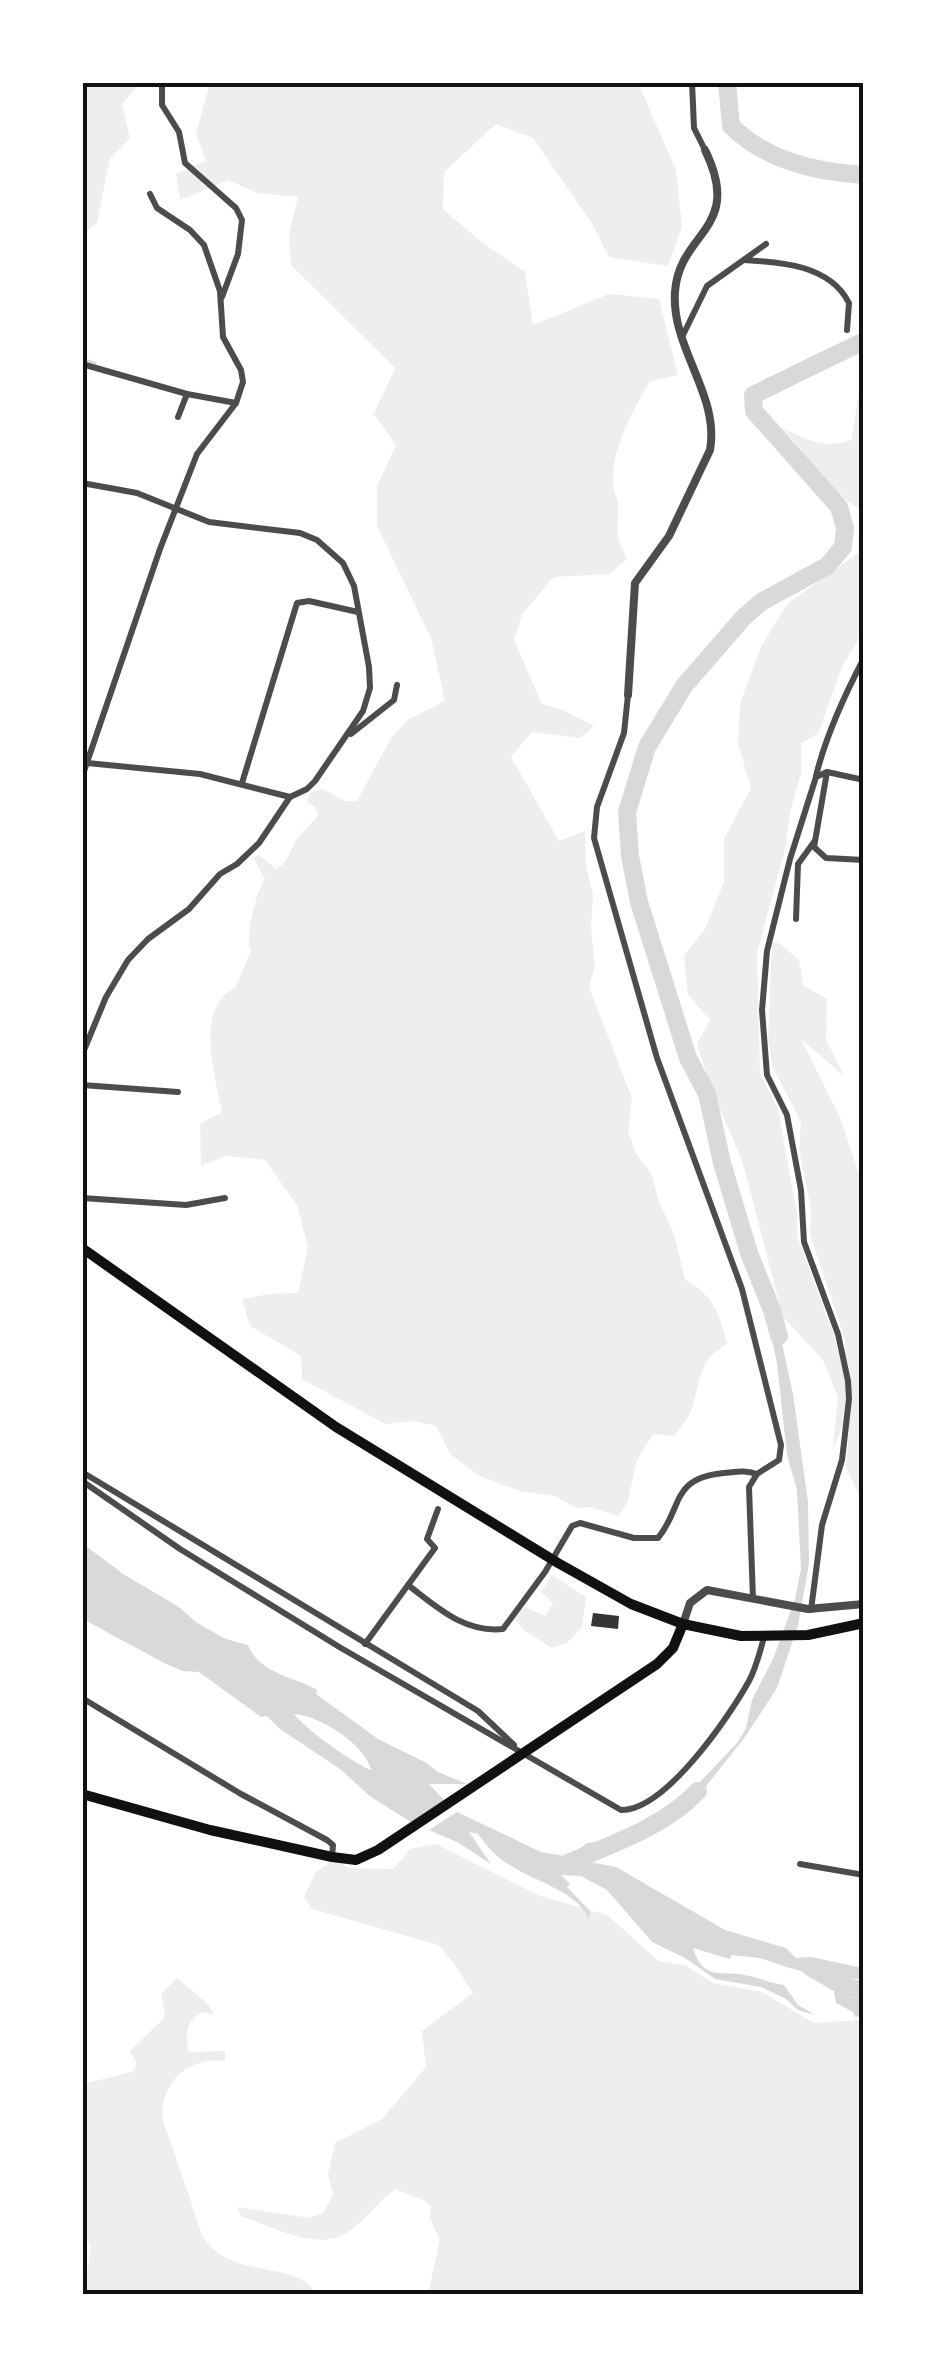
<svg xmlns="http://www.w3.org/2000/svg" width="946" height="2377" font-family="Jost,sans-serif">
  <rect width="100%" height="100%" fill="#fff"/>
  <g fill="#eee">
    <path d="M83,82l57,1 -18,21 8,34 -20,20 -13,65 -14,11z"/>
    <path d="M210,82l428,1 38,87 6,57 -14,39 -59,-9 -16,-32 -60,-87 -37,-14 -52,48 -1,37 36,31 46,32 8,53 76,-31 50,5 19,76 -28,6c-17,30 -39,67 -37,103 0,7 5,14 5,22 1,26 -4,28 9,53l-18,15 -55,3 -32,37 -8,26 28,64 21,6 31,16 -14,12 -48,-6 -21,25 48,84 26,-10 1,34 7,30 -2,33 4,38 -6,21 43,111 -4,33 8,23 15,19 8,29 15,32 11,45c30,20 33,30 42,65 -29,17 -26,34 -35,64 -3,10 -12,20 -18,28l-21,-2 -16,26 -10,43 -9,13 -27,-9 -15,1 -21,-12 -35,-5 -40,-15 -29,-21 -15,-29 -23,-5 -28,3 -83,-45 -1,-23 -51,-30 -8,-27 27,-5 29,-1 10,-46 -11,-42 -32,-45 -39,-4 -25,10 -1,-42 22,-12c-7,-35 -28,-105 13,-124l16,-37c-7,-15 5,-58 14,-72l-12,-21 6,-3 17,14c14,-7 14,-22 24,-34 6,-7 13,-13 18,-19l-3,-9 -8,-5 4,-10 12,-3 22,12h12l34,-63 18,-19 36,-18 -14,-63 -54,-112v-40l19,-41 -22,-31 21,-46 -104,-103 -2,-31 9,-37 -41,-4 -29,-13 -48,20 -4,-26 30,-13 -10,-27z"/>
    <path d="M863,369v263l-21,35 -24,67 -17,9v30l-11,40 -4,32 -29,108 3,120 18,36 19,105v22l37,99 9,36 2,-32 -35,-105 1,-26 -12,-58 2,-28 -28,-54 -5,-28 4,-97h7l20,17 4,25 24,14 -1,40 18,37 -43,-37 40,81 22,66v318l-17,-37 3,-39 -5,-5 -11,26 5,-52 -15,-37 -40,-43 -41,-157 -30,-69 -15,-47 13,-24 -22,-25 -4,-39 21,-27 19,-47v-43l27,-51 -13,-44 2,-41 21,-56 26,-43 71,-51 2,-43 -28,-21 -49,-61c24,12 41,22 68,12z"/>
    <path d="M552,1575l34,22 -4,31 -15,15 -15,5 -27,-17 -11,-12 11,-12 20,9 8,-13 -12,-11z"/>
    <path d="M436,1844l104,52 67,19 52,46 26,4 28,18 49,9 52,31 49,-3v274h-435l12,-54 -10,-22 1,-11 -8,-7 -27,-11c-18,12 -30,31 -48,43 -30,21 -77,-6 -107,-16l-4,-9 73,11 14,-6 9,-18 -5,-19 7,-32 47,-24 44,-52 -4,-36 51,-38 -20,-31 -15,-17 -126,-36 -8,-12 12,-25 18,-12 15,8 44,1 17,-20z"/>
    <path d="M177,1978l30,25 8,12 -12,-3c-18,8 -17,24 -15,40l37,-1v10c-39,-5 -66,24 -62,60 10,28 19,55 29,83 4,11 7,28 14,37 29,39 95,19 109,53h-228l-3,-5 7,-42 -9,-18 1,-145 52,-13 1,-10 -6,-10 33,-32 2,-7 -4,-18z"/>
  </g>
  <g fill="#d9d9d9" fill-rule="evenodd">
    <path d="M749,1253l31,81 13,60 15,108 1,62 -11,61 -21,63 -32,49 -46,58 -13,11 -14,2 -32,29 -50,11 -10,12 36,7 109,63 61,18 10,10 15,-1 52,11v11c-35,0 -68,-8 -100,-20 -10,-3 -21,-2 -31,-4l-2,4 -37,-11c10,34 30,22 51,27 14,2 26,8 40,10l14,20 17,10 -17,-5 -12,-11 -25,-12 -46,-8 -30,-21 -33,-16 -45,-52 -26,-14 -20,-1 9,9 -3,3 23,24 -1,9c-9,-27 -54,-39 -76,-53 -15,-8 -25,-19 -35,-33l-9,-2 22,32 -32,-21 -30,-13 28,-18 84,40 30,5 16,-14 31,-4 27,-14 52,-40 41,-43 8,-14 6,-28 21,-41 22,-60 6,-30 -4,-79 -10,-35 -10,-92 -17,-77z"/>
    <path d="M82,1543l41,31 56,33 18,16 29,16 22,6c12,30 48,32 69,45l-1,4 62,45 47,23 13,10 29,12h-38l15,16 -33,22 -40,-25 -31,-28 -60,-40 -13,-13 -6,1 -62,-45 -16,-1 -17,-7 -83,-45zM294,1714c25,1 72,31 77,56 -18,-7 -66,-41 -77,-56z"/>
    <path d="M838,1990l11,7 14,3v16l-8,1 -2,-5 -17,-9 -2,-11z"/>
  </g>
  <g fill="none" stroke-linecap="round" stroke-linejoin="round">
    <path stroke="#d9d9d9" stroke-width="2.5" d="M82,359l13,4"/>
    <g stroke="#d9d9d9" stroke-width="18">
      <path d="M727,82l4,44c36,35 85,46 133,49"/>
      <path d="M779,1336l-7,-26 -23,-57 -27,-90 -15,-69 -19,-36 -49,-156 -9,-46 -3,-44 20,-65 37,-61 59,-68 18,-16 66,-36 16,-19 2,-19 -6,-21 -85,-96 -1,-16 111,-54"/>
      <path d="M568,1863c44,-19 96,-36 130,-72"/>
      <path d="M810,1967l33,19 21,5"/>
    </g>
  </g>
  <path fill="#353535" d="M593,1613l26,3 -1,13 -27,-3z"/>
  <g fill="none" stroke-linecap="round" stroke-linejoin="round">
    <g stroke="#4c4c4c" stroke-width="6">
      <path d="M162,82v23l17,27 6,31 51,45 6,12 -4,34 -16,43"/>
      <path d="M692,82l2,46 11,22"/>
      <path d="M744,260c37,2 86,5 105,43l-2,27"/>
      <path d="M683,335l24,-49 59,-42"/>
      <path d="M82,364l105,30 49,9"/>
      <path d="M178,417l9,-23"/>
      <path d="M82,483l55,10 72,29 91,11 17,7 26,23 11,23 15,81 1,21 -7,23 -48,70 -8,8 -17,8 -31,46 -22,21 -17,10 -31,35 -41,30 -20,21 -22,37 -24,58"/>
      <path d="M628,695l-4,38 -27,74 -3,31 63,220 85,231 39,156 -2,15 -22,14 -8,13 4,112"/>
      <path d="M351,734l43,-34 3,-15"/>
      <path d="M87,763l113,11 90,23"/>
      <path d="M827,772l-13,75 12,11 38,2"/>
      <path d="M816,776c10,-41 28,-80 48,-118"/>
      <path d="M82,777l78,-228 37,-95 39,-51 7,-21 -2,-12 -18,-33 -3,-46 -16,-46 -14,-15 -33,-22 -7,-14"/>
      <path d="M242,783l55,-180 12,-2 49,11"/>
      <path d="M796,919l2,-55 16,-22"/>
      <path d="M863,928h1"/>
      <path d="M82,1085l96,7"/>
      <path d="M82,1198l104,7 39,-7"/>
      <path d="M82,1472l396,239 36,34"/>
      <path d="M82,1481l98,68 161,99 280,162c44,1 108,-93 128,-129 7,-13 11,-29 15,-44"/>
      <path d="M408,1585c29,22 56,48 95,44l42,-57 27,-46 8,-3 54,15h24c25,-30 12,-60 66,-65 12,-1 21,-3 33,1"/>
      <path d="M811,1610l11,-85 20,-65 7,-61 -1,-18 -10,-47 -34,-92 -3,-52 -14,-75 -20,-40 -5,-65 5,-59 23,-92 26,-82 11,-5 37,8"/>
      <path d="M365,1644l70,-96 -8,-9 11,-30"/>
      <path d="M82,1698l159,96 86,46 6,5 -1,12"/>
      <path d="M800,1864l64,11"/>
    </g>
    <g stroke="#4c4c4c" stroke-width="8">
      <path d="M628,695l7,-112 34,-47 41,-86c10,-55 -39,-102 -35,-158 4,-61 69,-62 30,-142"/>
      <path d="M683,1624l7,-21 17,-13 101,19 56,-5"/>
    </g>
    <g stroke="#111" stroke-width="10">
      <path d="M82,1248l254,179 222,136 73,41 52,20 58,12 67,-1 56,-12"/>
      <path d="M82,1794l128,36 122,27 24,3 22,-10 279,-186 16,-16 10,-24"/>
    </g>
  </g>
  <rect width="946" height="2377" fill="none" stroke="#ffffff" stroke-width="170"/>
  <rect x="85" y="85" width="776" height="2207" fill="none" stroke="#111" stroke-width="4"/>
</svg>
